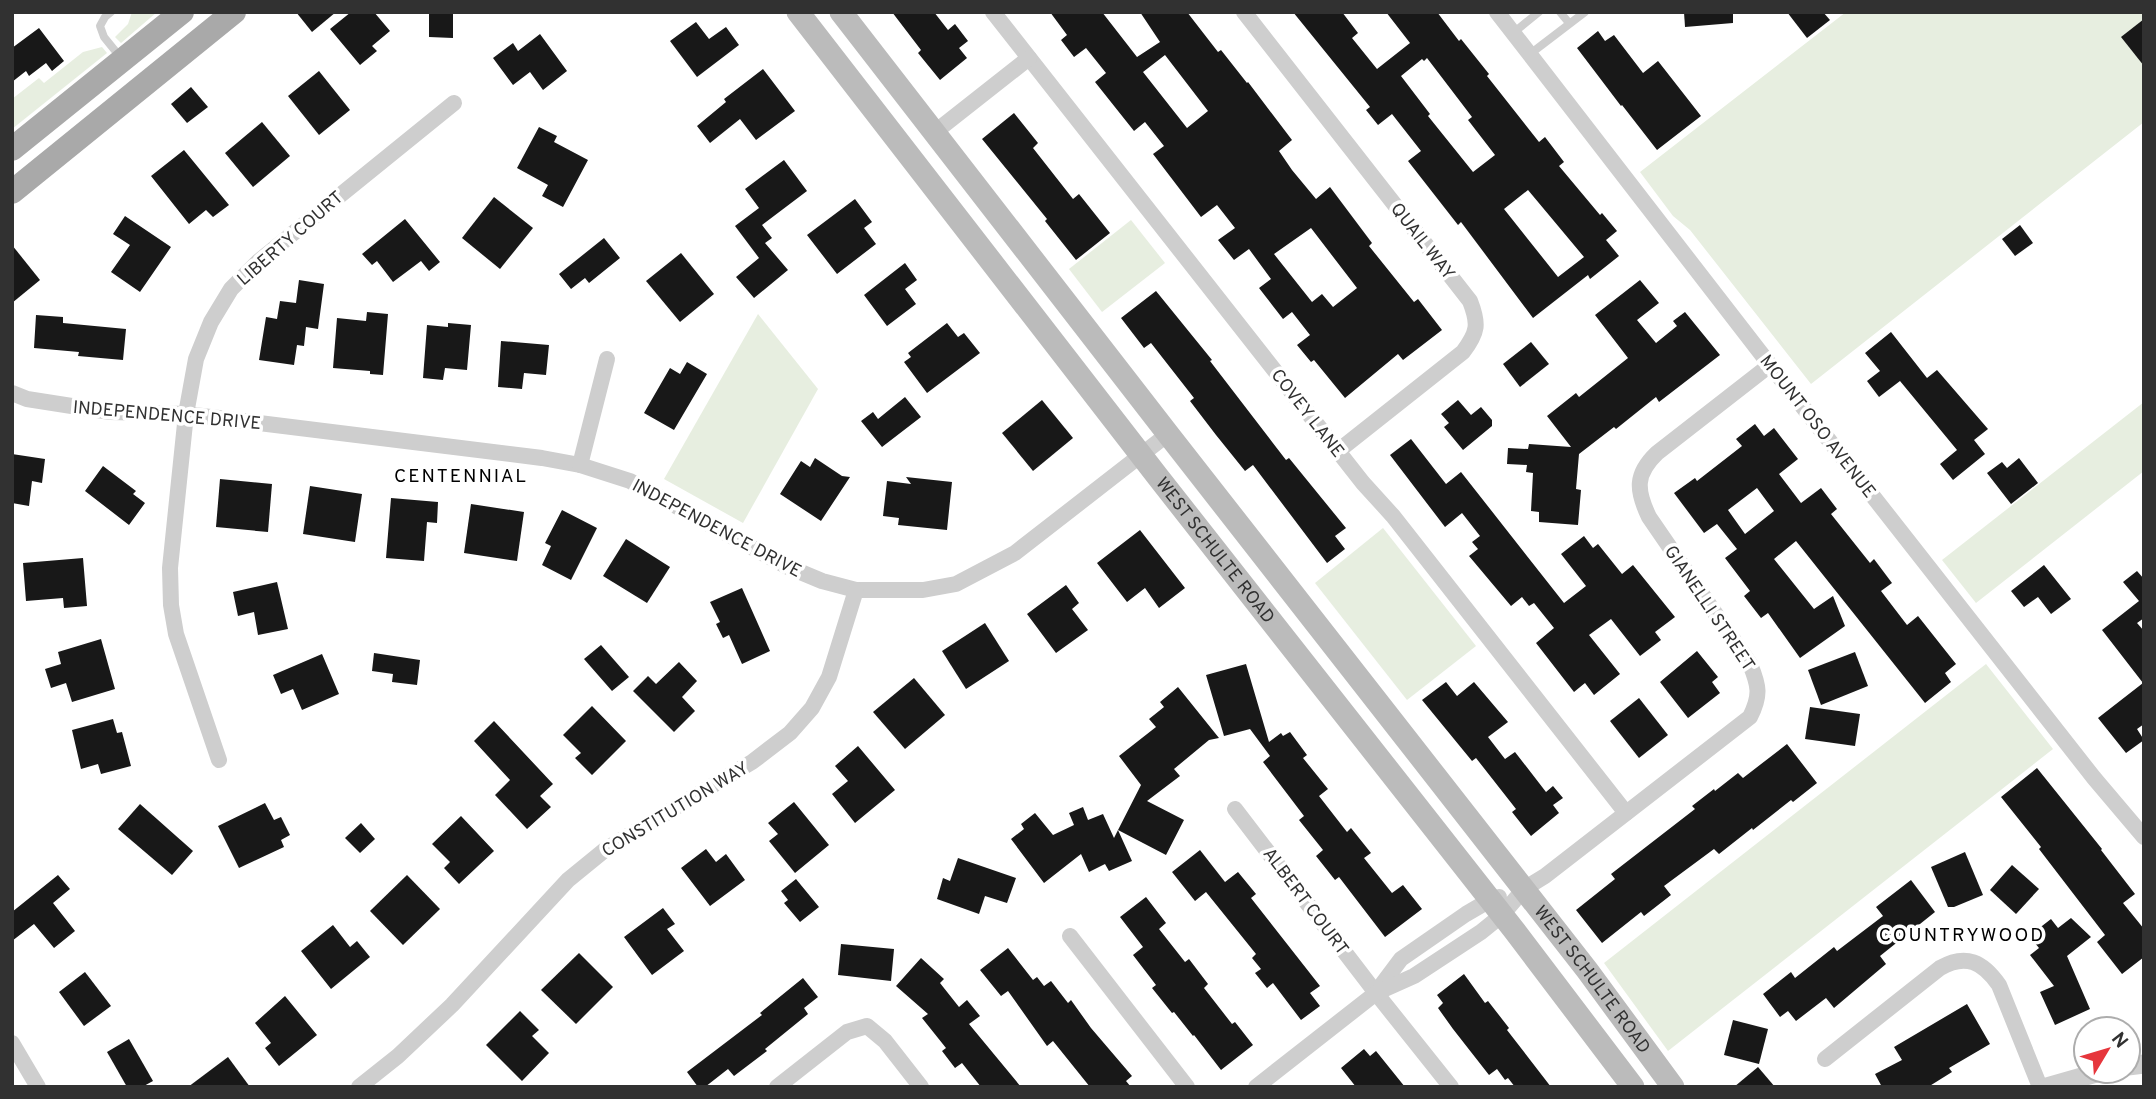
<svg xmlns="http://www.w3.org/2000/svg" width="2156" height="1099" font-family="Overpass,sans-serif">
  <rect width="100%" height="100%" fill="#fff"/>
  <g fill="#e7eee0">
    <path d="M132,12h25l-36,31 -6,-6 13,-13z"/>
    <path d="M1846,12h298v110l-333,262 -121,-154 -17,-14 -33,-44z"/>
    <path d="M102,47l5,6 -95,76v-30l27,-21 5,5 39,-31z"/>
    <path d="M1131,220l34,43 -63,49 -33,-43z"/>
    <path d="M758,314l60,75 -75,134 -79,-44z"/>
    <path d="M2144,402v69l-168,132 -34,-43z"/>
    <path d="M1383,528l93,118 -69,54 -92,-117z"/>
    <path d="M1986,664l67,85 -385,302 -64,-88z"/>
  </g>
  <g fill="#181818" fill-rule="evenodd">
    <path d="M296,12h40l-24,20z"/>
    <path d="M351,12h23l16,19 -18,15 5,5 -17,14 -30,-36z"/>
    <path d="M429,12h24v26l-24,-1z"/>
    <path d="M892,12h42l14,18 7,-6 13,17 -9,7 8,10 -27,22 -22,-27 3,-3z"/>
    <path d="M1050,12h52l35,45 23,-15 -20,-30h47l31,40 3,-2 26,33 1,-1 44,58 -13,11 13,19 24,29 14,-12 42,56 -3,3 45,56 4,-3 24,31 -39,30 -5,-6 -53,44 -31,-38 -3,2 -14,-17 13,-10 -18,-23 -9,7 -24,-31 12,-9 -22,-30 -15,11 -16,-20 17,-12 -18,-23 -16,12 -48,-63 11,-8 -19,-24 -11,9 -39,-49 11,-9 -20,-25 -12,9 -13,-17 6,-5zM1165,55l43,56 -21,17 -44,-56zM1311,228l46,60 -24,19 -11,-13 -10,8 -38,-48z"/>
    <path d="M1293,12h49l16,21 -6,5 25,31 33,-26 -24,-31h51l22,29 2,-2 28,35 -2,2 52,66 6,-5 19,25 -5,4 41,49 2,-2 15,18 -11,9 13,16 -29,23 -2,-4 -55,43 -72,-96 -3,3 -50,-64 13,-10 -29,-37 -14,11 -12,-15 4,-3zM1427,58l45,59 -4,3 27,35 -22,17 -45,-56 2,-2 -29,-38 21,-17 2,2zM1528,190l56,67 -26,20 -54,-68z"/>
    <path d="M1684,12h49v11l-48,4z"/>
    <path d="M1787,12h36l7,8 -23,18z"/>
    <path d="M2144,19v47l-23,-29z"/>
    <path d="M696,22l13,17 17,-12 13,18 -42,32 -27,-36z"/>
    <path d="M39,28l25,33 -12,10 -6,-8 -17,13 -3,-5 -14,11v-34z"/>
    <path d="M1598,31l7,10 9,-6 29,38 15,-12 43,55 -44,34 -35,-45 -1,1 -44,-58z"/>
    <path d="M540,34l27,37 -24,19 -13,-18 -17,13 -20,-27 20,-15 5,8z"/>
    <path d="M763,69l32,42 -39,29 -16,-21 -30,24 -13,-17 29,-24 -2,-3z"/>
    <path d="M319,71l31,39 -31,25 -31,-39z"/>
    <path d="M191,87l17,20 -21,16 -16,-19z"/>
    <path d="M1014,113l24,30 -5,5 40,51 6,-5 31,39 -34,27 -31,-39 2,-2 -65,-80z"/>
    <path d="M262,122l28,34 -37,31 -28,-34z"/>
    <path d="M539,127l18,9 -3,6 34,18 -25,47 -21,-11 6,-11 -31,-17z"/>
    <path d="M184,150l45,55 -16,12 -7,-7 -17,14 -38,-48z"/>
    <path d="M784,160l23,31 -45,34 10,13 -7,5 23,27 -34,28 -18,-21 23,-19 -24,-32 24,-18 -14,-19z"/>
    <path d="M494,197l39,31 -33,41 -38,-31z"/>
    <path d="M855,199l17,23 -8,6 12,16 -39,30 -30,-39z"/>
    <path d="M125,216l46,31 -31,45 -29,-20 19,-27 -17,-11z"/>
    <path d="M405,219l35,43 -11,9 -8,-10 -28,21 -16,-21 -5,4 -10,-11z"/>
    <path d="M2020,225l13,18 -18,13 -13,-17z"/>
    <path d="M604,238l16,20 -31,25 -4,-5 -14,11 -12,-15z"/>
    <path d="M12,245l28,35 -28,23z"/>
    <path d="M681,253l33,41 -34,28 -34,-41z"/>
    <path d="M905,263l12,17 -12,9 11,15 -29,22 -23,-31z"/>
    <path d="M299,280l25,4 -6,45 -12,-2 -2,19 -7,-1 -3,20 -35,-5 7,-43 11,2 3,-18 16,2z"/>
    <path d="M1640,280l19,23 -22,17 19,23 21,-17 -4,-5 12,-9 35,43 -61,47 -3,-5 -40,32 -2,-2 -35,27 -3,35 5,1 -3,35 -39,-3v-10l-8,-1 2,-38 -7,-1 1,-7 -20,-1 1,-16 20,1 1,-5 42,3 -24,-31 29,-23 3,4 49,-39 -33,-43z"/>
    <path d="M1156,291l56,69 -2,1 76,99 3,-2 57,70 -11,8 10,13 -18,14 -74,-98 -8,6 -29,-36 -26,-34 4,-3 -43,-55 -7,5 -23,-30z"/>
    <path d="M367,312l21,2 -5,61 -13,-1v-3l-37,-3 4,-50 29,3z"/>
    <path d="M36,315l27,2v6l63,6 -3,31 -45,-4 1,-4 -45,-4z"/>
    <path d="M448,323l23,2 -4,45 -22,-2 -2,12 -20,-2 4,-53 21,2z"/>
    <path d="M947,323l11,14 6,-4 16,20 -53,40 -23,-31 7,-5 -3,-4z"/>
    <path d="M1891,332l36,46 10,-8 51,59 -14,11 11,14 -32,26 -13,-16 17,-14 -57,-69 -21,16 -12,-16 13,-10 -15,-18z"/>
    <path d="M501,341l48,4 -3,30 -22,-2 -2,16 -24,-2z"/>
    <path d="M1531,342l18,22 -29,23 -17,-23z"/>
    <path d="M687,362l20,12 -33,56 -30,-17 26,-45 10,6z"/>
    <path d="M905,397l16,20 -39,30 -21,-26 12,-9 5,7z"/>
    <path d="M1042,400l31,38 -40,33 -31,-38z"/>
    <path d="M1458,400l13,15 10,-8 11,13v6l-29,24 -19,-23 5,-4 -8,-9z"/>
    <path d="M1755,424l9,12 10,-8 24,31 -19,15 22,29 20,-15 16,21 -6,5 39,49 4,-4 18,24 -11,8 26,34 11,-9 38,48 -11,9 6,9 -26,21 -129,-162 -22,18 40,50 19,-13 12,30 -45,32 -32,-45 -7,5 -17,-22 6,-5 -25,-33 12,-9 -20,-25 -13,9 -30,-40 21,-15 2,3 45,-35 -6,-7zM1757,488l17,23 -29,23 -17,-24z"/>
    <path d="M1411,439l35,45 15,-12 103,131 22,-17 -25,-32 23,-18 9,12 5,-4 24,30 11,-9 42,52 -20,15 6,8 -21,16 -29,-37 -22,16 31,39 -26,21 -9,-12 -11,9 -38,-49 18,-15 -20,-25 -5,3 -7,-9 -11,9 -42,-50 9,-7 -6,-7 8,-6 -18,-23 -17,14 -55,-72z"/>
    <path d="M12,454l33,5 -3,24 -10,-2 -3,25 -17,-3z"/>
    <path d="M815,458l27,18 8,1 -29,44 -41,-27 21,-33 9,6z"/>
    <path d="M2019,458l19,25 -27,21 -24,-31 15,-11 5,6z"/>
    <path d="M103,466l33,25 -3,3 12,9 -16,22 -44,-34z"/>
    <path d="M906,477l46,5 -5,48 -49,-5 1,-7 -16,-2 4,-35 24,3z"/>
    <path d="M220,479l52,5 -4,48 -52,-5z"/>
    <path d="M310,486l52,8 -7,48 -52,-8z"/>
    <path d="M391,498l47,4 -1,21 -10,-1 -3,39 -38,-3z"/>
    <path d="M471,504l53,8 -7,49 -53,-8z"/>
    <path d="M562,510l35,18 -26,52 -29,-15 9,-19 -6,-3z"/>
    <path d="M1140,530l45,58 -26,20 -14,-20 -18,14 -30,-39z"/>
    <path d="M626,539l44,28 -23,36 -44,-27z"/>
    <path d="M83,558l4,48 -23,2 -1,-10 -37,3 -3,-38z"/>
    <path d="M2044,565l27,34 -20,15 -13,-17 -14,10 -13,-16z"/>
    <path d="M2137,571l7,8v39l-7,5 7,8v93l-7,5 7,11 -18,13 -28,-35 45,-35 -41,-53 37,-29 -16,-19z"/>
    <path d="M277,582l11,47 -30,6 -4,-23 -16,4 -5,-24z"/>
    <path d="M1066,585l13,18 -7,6 16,21 -32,23 -29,-39z"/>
    <path d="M742,588l28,63 -28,13 -13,-29 -6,3 -7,-14 4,-2 -10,-20z"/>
    <path d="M985,623l24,38 -43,28 -24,-38z"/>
    <path d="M101,639l14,50 -43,13 -6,-19 -15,5 -6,-19 16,-5 -3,-12z"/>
    <path d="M601,645l28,32 -17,14 -28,-32z"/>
    <path d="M1697,651l21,26 -6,5 8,11 -32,25 -28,-36z"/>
    <path d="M1855,652l13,34 -47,19 -13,-35z"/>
    <path d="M374,653l46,7 -3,25 -25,-3 1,-8 -21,-3z"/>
    <path d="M322,654l17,40 -37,16 -9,-21 -12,5 -8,-19z"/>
    <path d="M679,662l18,19 -15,16 13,14 -21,21 -41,-41 15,-15 8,8z"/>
    <path d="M1246,664l23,78 12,-9 2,3 7,-4 17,23 -4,3 25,31 -9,7 28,36 4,-4 20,25 -7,5 28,35 11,-8 19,24 -37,28 -46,-60 -4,3 -19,-24 7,-6 -24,-30 5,-4 -41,-54 7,-6 -20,-27 -26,7 -18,-61z"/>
    <path d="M914,678l31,37 -40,34 -32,-37z"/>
    <path d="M1446,682l11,14 17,-14 34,40 -20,15 17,22 10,-7 31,40 7,-6 10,12 -10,7 6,8 -28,23 -19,-24 4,-3 -40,-51 -4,3 -50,-61z"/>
    <path d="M1178,687l41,51 -10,2 -35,29 6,7 -33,25 37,19 -18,35 -48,-25 23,-45 -22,-29 37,-29 -7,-8 15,-12 -4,-5z"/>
    <path d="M1639,698l29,37 -29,23 -29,-37z"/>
    <path d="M592,706l34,35 -34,34 -17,-17 6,-5 -18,-18z"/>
    <path d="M1810,707l50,7 -5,32 -50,-7z"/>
    <path d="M113,719l4,14 5,-1 9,34 -30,8 -3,-10 -17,5 -9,-39z"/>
    <path d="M494,721l59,63 -13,12 11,11 -24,22 -32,-34 15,-15 -36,-39z"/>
    <path d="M1787,744l30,39 -24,19 -2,-2 -38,30 -1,-2 -33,26 -5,-5 -50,37 7,9 -27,21 -3,-4 -39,31 -26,-33 39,-31 -4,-5 84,-65 -3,-3 22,-17 1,2 23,-18 5,5z"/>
    <path d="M858,746l37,44 -40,33 -23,-29 16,-13 -13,-15z"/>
    <path d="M2037,768l65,81 -1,1 34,44 -12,9 21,26v28l-22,17 -25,-32 8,-7 -66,-86 2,-2 -40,-50z"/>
    <path d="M794,802l35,43 -34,28 -26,-32 9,-7 -10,-11z"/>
    <path d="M265,803l9,17 7,-3 9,18 -9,5 3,7 -45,21 -21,-42z"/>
    <path d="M140,804l53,47 -21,24 -54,-46z"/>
    <path d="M1083,807l5,13 15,-6 11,24 4,-8 14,31 -23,10 -4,-7 -16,8 -8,-18 -37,29 -33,-44 13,-10 -3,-5 14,-11 18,22 21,-10 -5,-12z"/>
    <path d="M461,816l33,35 -35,33 -15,-16 6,-6 -18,-18z"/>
    <path d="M361,823l14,16 -15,14 -15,-15z"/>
    <path d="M706,849l10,13 10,-8 19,26 -35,26 -29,-38z"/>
    <path d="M1200,850l25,32 13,-10 18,22 -5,4 69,88 -10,7 10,13 -19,14 -28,-37 -6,5 -12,-15 6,-4 -9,-11 4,-4 -50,-62 -11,9 -23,-29z"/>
    <path d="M1965,852l18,43 -29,12h-6l-17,-40z"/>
    <path d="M958,858l58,20 -9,25 -22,-7 -6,18 -42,-15 6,-21 7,3z"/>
    <path d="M2012,865l27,24 -23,25 -26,-24z"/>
    <path d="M58,875l12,14 -17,14 22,28 -21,17 -20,-24 -22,17v-29z"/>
    <path d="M407,875l33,34 -37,36 -33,-34z"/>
    <path d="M796,879l23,28 -19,15 -16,-19 4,-3 -7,-9z"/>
    <path d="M1911,880l24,32 -55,44 6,8 -52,44 -8,-10 -30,23 -8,-10 -8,6 -17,-23 28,-22 4,6 39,-31 3,4 46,-35 -7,-9z"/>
    <path d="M1146,897l20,26 -7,6 26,33 4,-3 19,25 -4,4 28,36 3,-2 18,23 -32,25 -27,-35 -1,1 -19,-24 -2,1 -20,-25 4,-3 -23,-30 10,-8 -23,-30z"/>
    <path d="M663,908l12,16 -8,5 17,22 -32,24 -28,-38z"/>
    <path d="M2071,918l20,19 -24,19 23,53 -35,16 -15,-33 14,-6 -24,-31 9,-7 -10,-12 22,-17 7,9z"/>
    <path d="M333,925l17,22 7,-6 13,16 -39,32 -30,-38z"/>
    <path d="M841,944l53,5 -3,32 -53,-6z"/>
    <path d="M1008,948l25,32 4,-3 7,9 7,-5 17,22 3,-3 20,28 41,48 -6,5 5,6h-41l-37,-46 -6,5 -39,-55 -7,5 -21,-26z"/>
    <path d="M579,953l34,34 -37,37 -35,-34z"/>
    <path d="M921,958l23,21 -4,4 19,24 8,-7 13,16 -11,8 52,63h-40l-19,-24 -7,5 -13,-17 4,-3 -24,-30 6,-4 -32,-28z"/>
    <path d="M85,972l26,34 -27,20 -25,-34z"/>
    <path d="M1464,974l21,29 3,-2 21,27 -2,2 44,57h-36l-7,-9 -3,2 -8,-11 -8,6 -36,-46 -15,-21 5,-5 -6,-8z"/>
    <path d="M803,978l15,19 -14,11 4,6 -43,35 2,2 -33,25 -6,-7 -23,18h-7l-11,-15 75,-57 -2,-2z"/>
    <path d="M285,996l32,39 -38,31 -14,-18 6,-5 -16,-20z"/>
    <path d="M1967,1004l23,40 -41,24 3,4 -24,15h-46l-7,-13 27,-14 -8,-13z"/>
    <path d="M520,1011l19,19 -7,6 17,17 -27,28 -36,-36z"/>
    <path d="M1733,1020l35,9 -9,35 -35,-9z"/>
    <path d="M129,1039l24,42 -11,6h-15l-20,-35z"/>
    <path d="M1364,1049l6,7 6,-5 29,36h-49l-15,-19z"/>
    <path d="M228,1057l22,30h-62z"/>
    <path d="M1758,1067l17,20h-41z"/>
  </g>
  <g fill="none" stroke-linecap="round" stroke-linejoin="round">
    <g stroke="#cecece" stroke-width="8">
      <path d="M111,12l-6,5 -5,9 4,11 17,21"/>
      <path d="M1560,12l9,11"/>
      <path d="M1513,33l26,-21"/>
      <path d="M1530,54l55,-42"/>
    </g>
    <g stroke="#cecece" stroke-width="16">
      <path d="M993,12l370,471 30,33 233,297"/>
      <path d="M1244,12l226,289c9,23 8,31 -7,51l-125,99"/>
      <path d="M1497,12l273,353 324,413 50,59"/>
      <path d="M935,132l94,-74"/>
      <path d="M12,393l15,6 83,13 76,2 356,44 38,7 50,16 156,85 36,15 34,9h67l33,-6 59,-31 153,-119"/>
      <path d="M580,465l27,-106"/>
      <path d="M219,760l-43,-126 -5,-29 -1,-37 16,-154 10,-55 15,-37 20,-33 28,-28 195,-158"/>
      <path d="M1235,809l141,184 75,94"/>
      <path d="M1070,936l117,151"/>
      <path d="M1377,991l24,-32 65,-45 24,-14 9,-3"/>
      <path d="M12,1043l26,44"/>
      <path d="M1825,1059l115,-91c26,-15 43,-6 59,17l41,102"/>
      <path d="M359,1087l39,-31 54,-51 116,-125 38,-31 146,-87 38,-29 22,-25 17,-31 27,-87"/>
      <path d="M777,1087l70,-55 20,-6 18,15 36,46"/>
      <path d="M1256,1087l120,-94 38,-17 67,-44 21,-17 22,-26 21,-13 205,-159c11,-22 9,-31 0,-53l-101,-147c-13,-27 -14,-43 8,-64l113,-88"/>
    </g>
    <g stroke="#cecece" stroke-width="19">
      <path d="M2128,1066l16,-2"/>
      <path d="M2047,1087l56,-16"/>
    </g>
    <g stroke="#bbb" stroke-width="23">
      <path id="s1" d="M798,12l360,465 356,453 119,157"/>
      <path id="s2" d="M841,12l327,422 419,536 86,117"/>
    </g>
    <g stroke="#a9a9a9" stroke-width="24">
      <path d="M12,149l170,-137"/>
      <path d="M12,192l222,-180"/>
    </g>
  </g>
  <g text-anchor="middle" stroke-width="7" stroke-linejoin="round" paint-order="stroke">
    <g font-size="18" fill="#313131" stroke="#fff">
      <text transform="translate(290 238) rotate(-41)" y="6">LIBERTY COURT</text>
      <text transform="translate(1423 241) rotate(52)" y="6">QUAIL WAY</text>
      <text transform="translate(1308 413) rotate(52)" y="6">COVEY LANE</text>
      <text transform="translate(167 415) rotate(5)" y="6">INDEPENDENCE DRIVE</text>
      <text transform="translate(1818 426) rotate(52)" y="6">MOUNT OSO AVENUE</text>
      <text transform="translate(717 528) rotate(28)" y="6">INDEPENDENCE DRIVE</text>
      <text dy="6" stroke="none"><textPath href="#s1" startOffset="681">WEST SCHULTE ROAD</textPath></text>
      <text transform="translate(1710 608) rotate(56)" y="6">GIANELLI STREET</text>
      <text transform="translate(675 809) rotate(-31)" y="6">CONSTITUTION WAY</text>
      <text transform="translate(1306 901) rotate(53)" y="6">ALBERT COURT</text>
      <text dy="6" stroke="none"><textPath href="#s2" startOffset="1225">WEST SCHULTE ROAD</textPath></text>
    </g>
    <g font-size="19" letter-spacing="2" fill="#000" stroke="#fff">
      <text x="461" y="482">CENTENNIAL</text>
      <text x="1962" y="941">COUNTRYWOOD</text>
    </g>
  </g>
  <rect width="2156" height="1099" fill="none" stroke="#313131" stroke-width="28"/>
  <g transform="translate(2107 1050) rotate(52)"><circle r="33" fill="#ffffff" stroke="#adadad" stroke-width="2"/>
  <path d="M0-5L12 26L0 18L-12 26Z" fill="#e6363c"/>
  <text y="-10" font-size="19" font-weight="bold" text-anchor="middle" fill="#313131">N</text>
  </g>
</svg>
